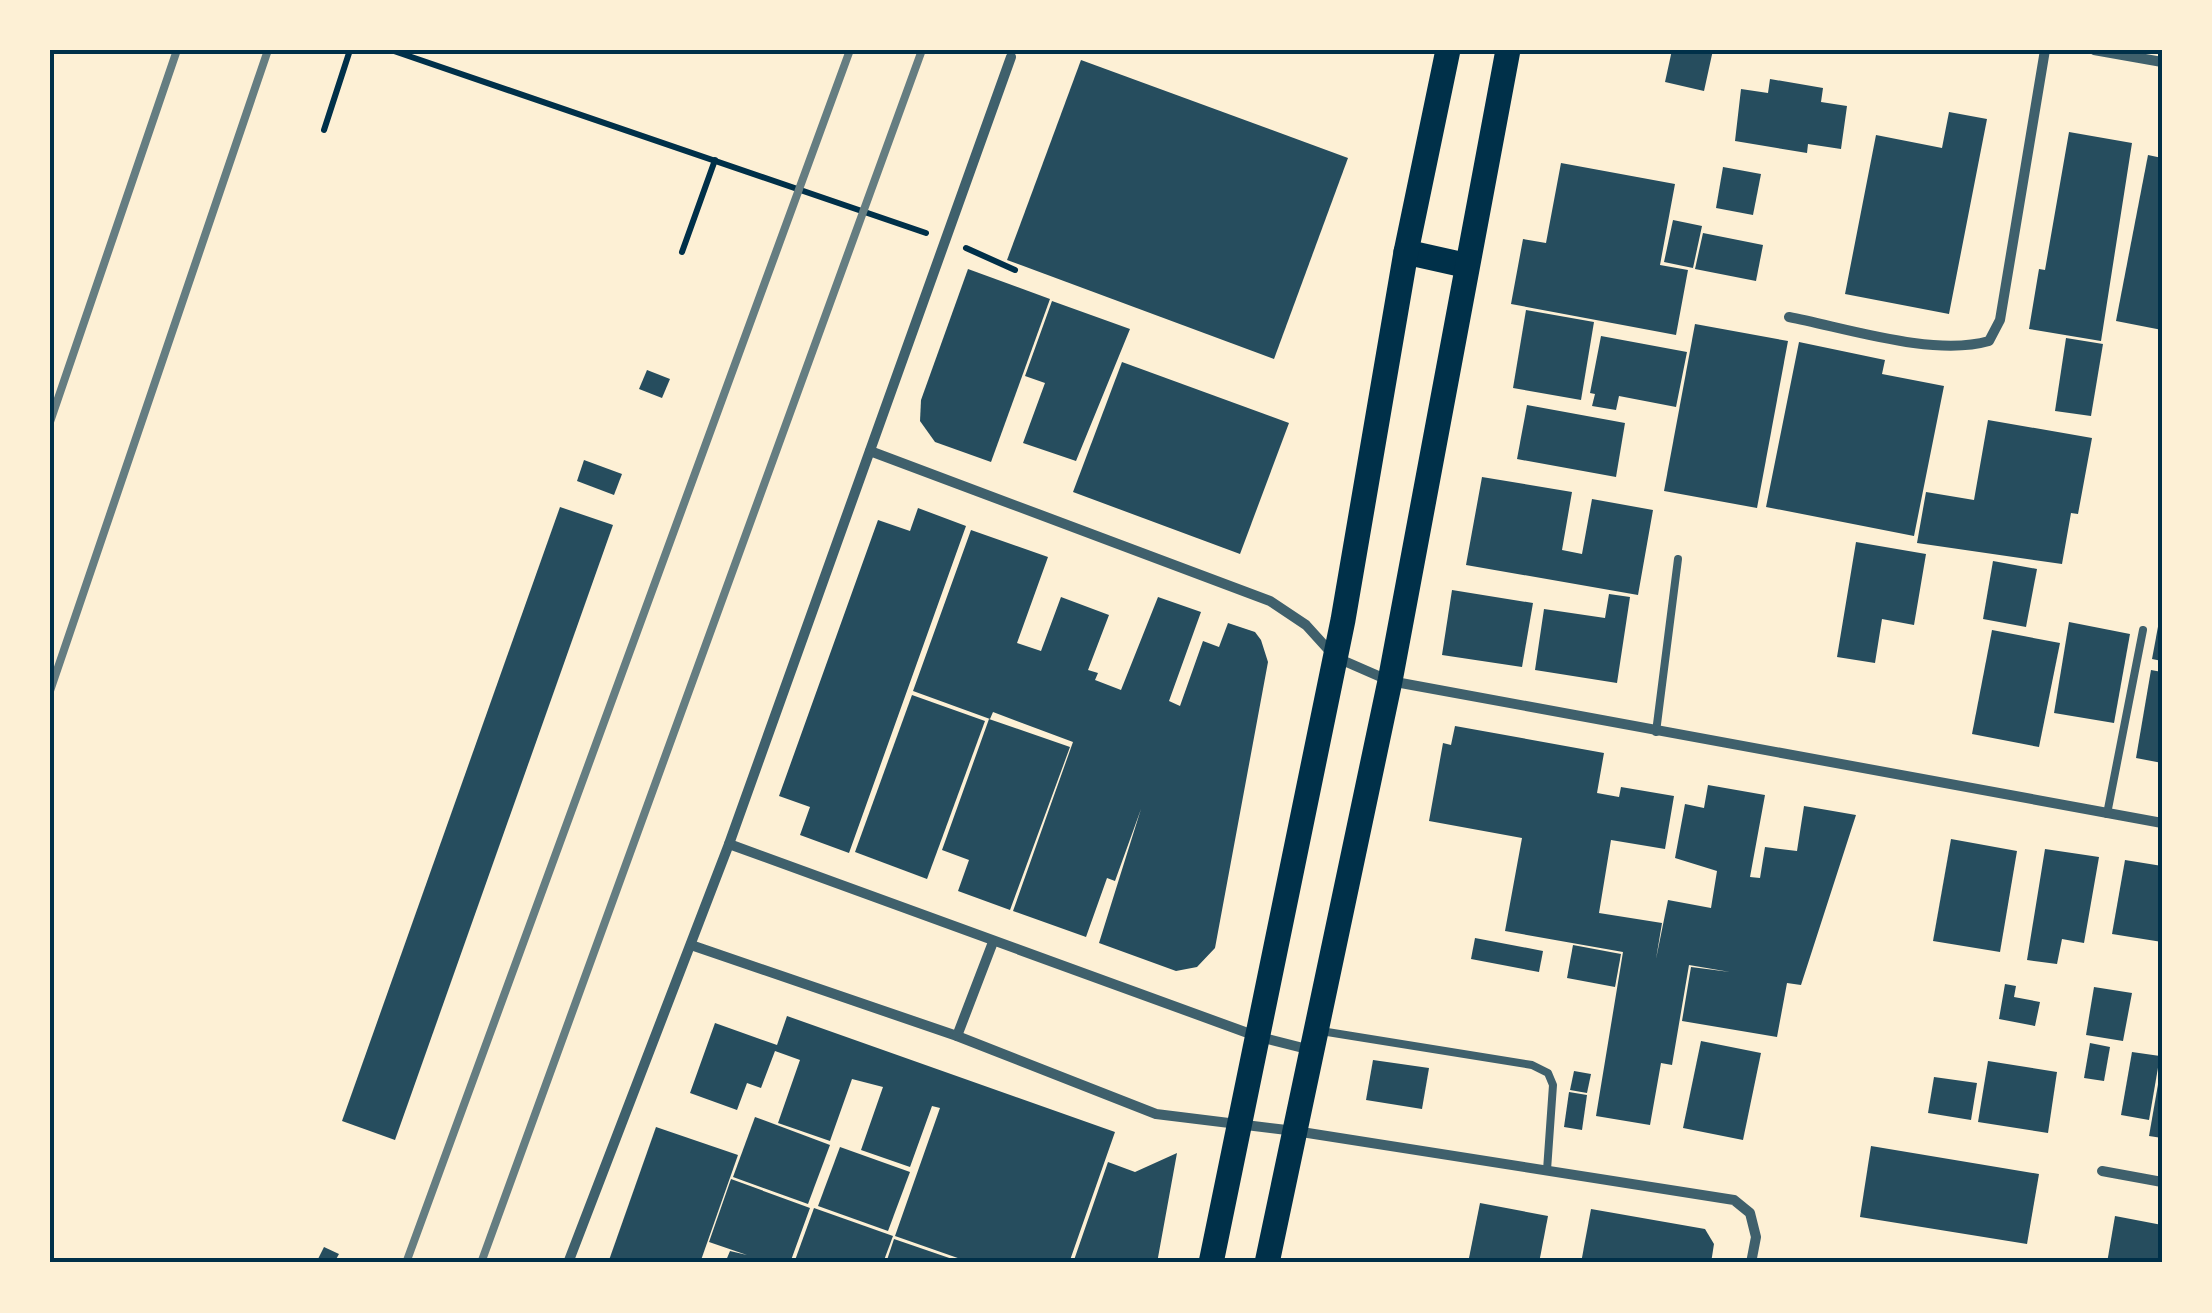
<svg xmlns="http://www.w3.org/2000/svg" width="2212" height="1313" font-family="Rubik,sans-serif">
  <rect width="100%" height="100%" fill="#fdf0d5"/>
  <g fill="#264d5e">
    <path d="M1672,50h41l-9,41 -39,-9z"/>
    <path d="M1081,60l267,98 -74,201 -267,-99z"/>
    <path d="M1770,79l53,9 -2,14 26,4 -6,43 -33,-5 -1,9 -72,-12 6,-52 27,4z"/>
    <path d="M1949,112l38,7 -38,195 -104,-20 31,-159 66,13z"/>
    <path d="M2069,132l63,11 -31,198 -72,-12 10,-60 6,1z"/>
    <path d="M2148,155l14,3v172l-46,-9z"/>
    <path d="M1561,163l114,21 -15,81 28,5 -12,65 -165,-31 12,-65 23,4z"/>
    <path d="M1723,167l38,7 -8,41 -37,-7z"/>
    <path d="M1673,220l29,6 -9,42 -29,-6z"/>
    <path d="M1703,233l60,12 -7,36 -61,-12z"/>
    <path d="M968,269l82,30 -59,163 -56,-20 -15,-21 1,-21z"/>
    <path d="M1052,301l78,28 -54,132 -53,-18 22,-60 -20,-7z"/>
    <path d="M1526,310l68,12 -13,78 -68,-12z"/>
    <path d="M1695,324l93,17 -31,167 -93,-17z"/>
    <path d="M1601,336l86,16 -11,55 -57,-11 -3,14 -24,-4 3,-12 -5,-1z"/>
    <path d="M2066,338l37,6 -12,72 -36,-5z"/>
    <path d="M1799,342l86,18 -3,14 62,12 -30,150 -148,-29z"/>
    <path d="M1122,362l167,61 -49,131 -167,-62z"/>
    <path d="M647,370l23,9 -8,19 -23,-9z"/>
    <path d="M1527,405l98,18 -9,54 -99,-18z"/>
    <path d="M1988,420l104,18 -14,76 -7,-1 -9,51 -145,-21 9,-51 48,8z"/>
    <path d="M584,460l38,14 -8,21 -37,-14z"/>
    <path d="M1482,477l90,15 -10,58 20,4 10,-55 61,11 -15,85 -172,-30z"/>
    <path d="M560,507l53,18 -218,615 -53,-19z"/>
    <path d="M918,508l48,18 -117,327 -49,-18 10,-28 -31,-11 99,-276 32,11z"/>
    <path d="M971,530l77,27 -31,86 24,8 20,-54 48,18 -21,55 10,3 -3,7 26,10 37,-93 43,15 -32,89 11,5 23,-65 16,6 9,-24 27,9 6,8 7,22 -53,286 -18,19 -21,4 -77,-28 42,-134 -26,72 -8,-3 -21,59 -73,-26 60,-169 -80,-30 -3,7 -77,-28z"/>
    <path d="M1856,542l70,12 -12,71 -32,-6 -7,44 -38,-6z"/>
    <path d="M1993,561l44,8 -11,58 -43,-8z"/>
    <path d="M1452,590l81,13 -11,64 -80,-12z"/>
    <path d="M1609,594l21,3 -13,86 -82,-13 9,-61 61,9z"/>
    <path d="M2160,616h2v45l-10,-2z"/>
    <path d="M2069,622l61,12 -16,89 -60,-10z"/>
    <path d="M1992,630l68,13 -21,104 -67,-13z"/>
    <path d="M2151,670l11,2v91l-26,-5z"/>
    <path d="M912,695l73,26 -58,158 -72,-27z"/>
    <path d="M989,719l81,28 -60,163 -52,-19 11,-31 -27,-10z"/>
    <path d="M1455,726l149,27 -7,40 22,4 2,-10 53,9 -9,53 -54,-9 -12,73 63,10 -6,36 12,-59 43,8 6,-37 -42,-13 10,-54 19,4 4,-23 57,10 -15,82 10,1 5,-31 32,4 7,-45 52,9 -55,170 -14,-2 -10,54 -95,-16 9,-54 39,5 -41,-7 -17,100 -11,-2 -11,62 -54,-9 27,-164 -118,-21 17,-93 -93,-17 14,-78 8,2z"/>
    <path d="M1951,839l66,12 -17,101 -67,-11z"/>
    <path d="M2045,849l54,8 -15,86 -22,-4 -5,25 -30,-4z"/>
    <path d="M2125,860l37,6v76l-50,-8z"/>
    <path d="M1475,938l68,13 -4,21 -68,-13z"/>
    <path d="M1573,945l48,9 -6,33 -48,-9z"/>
    <path d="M2005,984l11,2 -2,11 26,5 -5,24 -36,-7z"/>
    <path d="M2094,987l38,6 -9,48 -37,-6z"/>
    <path d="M787,1016l328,116 -46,131h-97l-77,-27 45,-128 -8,-2 -22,61 -49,-17 22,-63 -31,-8 -22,62 -52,-18 22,-63 -25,-9 -14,37 -14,-5 -10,27 -47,-17 25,-70 62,22z"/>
    <path d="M1701,1041l60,12 -18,87 -60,-12z"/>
    <path d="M2090,1043l20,4 -6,34 -20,-3z"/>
    <path d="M2132,1052l28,4 -11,64 -28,-5z"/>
    <path d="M1373,1060l56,8 -7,41 -56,-9z"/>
    <path d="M1988,1061l69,11 -9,61 -70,-11z"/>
    <path d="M1574,1071l17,3 -4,19 -17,-3z"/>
    <path d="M2160,1073h2v65l-13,-2z"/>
    <path d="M1934,1077l43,6 -6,37 -43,-7z"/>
    <path d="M1569,1092l18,3 -5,35 -18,-3z"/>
    <path d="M755,1117l75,28 -22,59 -75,-27z"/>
    <path d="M656,1127l82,28 -38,108h-92z"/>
    <path d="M1871,1146l168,28 -12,70 -167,-27z"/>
    <path d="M840,1147l70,25 -22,59 -70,-25z"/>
    <path d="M1177,1153l-20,110h-84l35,-101 27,10z"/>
    <path d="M731,1179l79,29 -20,55h-65l5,-12 17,4 -38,-13z"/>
    <path d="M1480,1203l68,13 -9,47h-71z"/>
    <path d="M814,1208l79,28 -10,27h-89z"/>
    <path d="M1591,1209l114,20 9,15 -3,19h-130z"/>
    <path d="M2115,1216l47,9v38h-55z"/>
    <path d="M894,1239l67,23 -1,1h-74z"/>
    <path d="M324,1247l15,7 -5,9h-18z"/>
  </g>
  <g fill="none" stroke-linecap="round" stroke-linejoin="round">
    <g stroke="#003049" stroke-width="6">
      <path d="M391,50l535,183"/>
      <path d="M324,130l26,-80"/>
      <path d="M966,248l49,22"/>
      <path d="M682,252l33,-92"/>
    </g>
    <g stroke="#3f606c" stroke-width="8">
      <path d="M1656,732l22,-173"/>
      <path d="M2107,814l36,-184"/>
      <path d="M1321,1031l211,34 16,8 5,12 -6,85"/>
    </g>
    <g stroke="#3f606c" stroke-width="10">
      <path d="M2094,50l68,12"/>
      <path d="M1789,317c57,11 145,40 200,24l11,-21 45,-270"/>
      <path d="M870,451l400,150 36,24 29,32 55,24 772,142"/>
      <path d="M729,844l527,192 55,14"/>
      <path d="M691,945l266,91 199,78 139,17 439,69 16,13 6,24 -5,26"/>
      <path d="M957,1036l36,-94"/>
      <path d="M2102,1171l60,11"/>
      <path d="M568,1263l161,-419 282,-787"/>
    </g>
    <g stroke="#003049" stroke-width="25">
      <path d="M1406,252l58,13"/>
      <path d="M1211,1263l132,-643 63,-368 42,-202"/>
      <path d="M1267,1263l123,-582 118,-631"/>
    </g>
    <g stroke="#657d81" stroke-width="8">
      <path d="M50,422l127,-372"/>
      <path d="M50,691l218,-641"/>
      <path d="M406,1263l444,-1213"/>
      <path d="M481,1263l441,-1213"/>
    </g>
  </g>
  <rect width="2212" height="1313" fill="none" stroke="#fdf0d5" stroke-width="105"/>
  <rect x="52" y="52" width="2108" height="1208" fill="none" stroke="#003049" stroke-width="4"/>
</svg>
